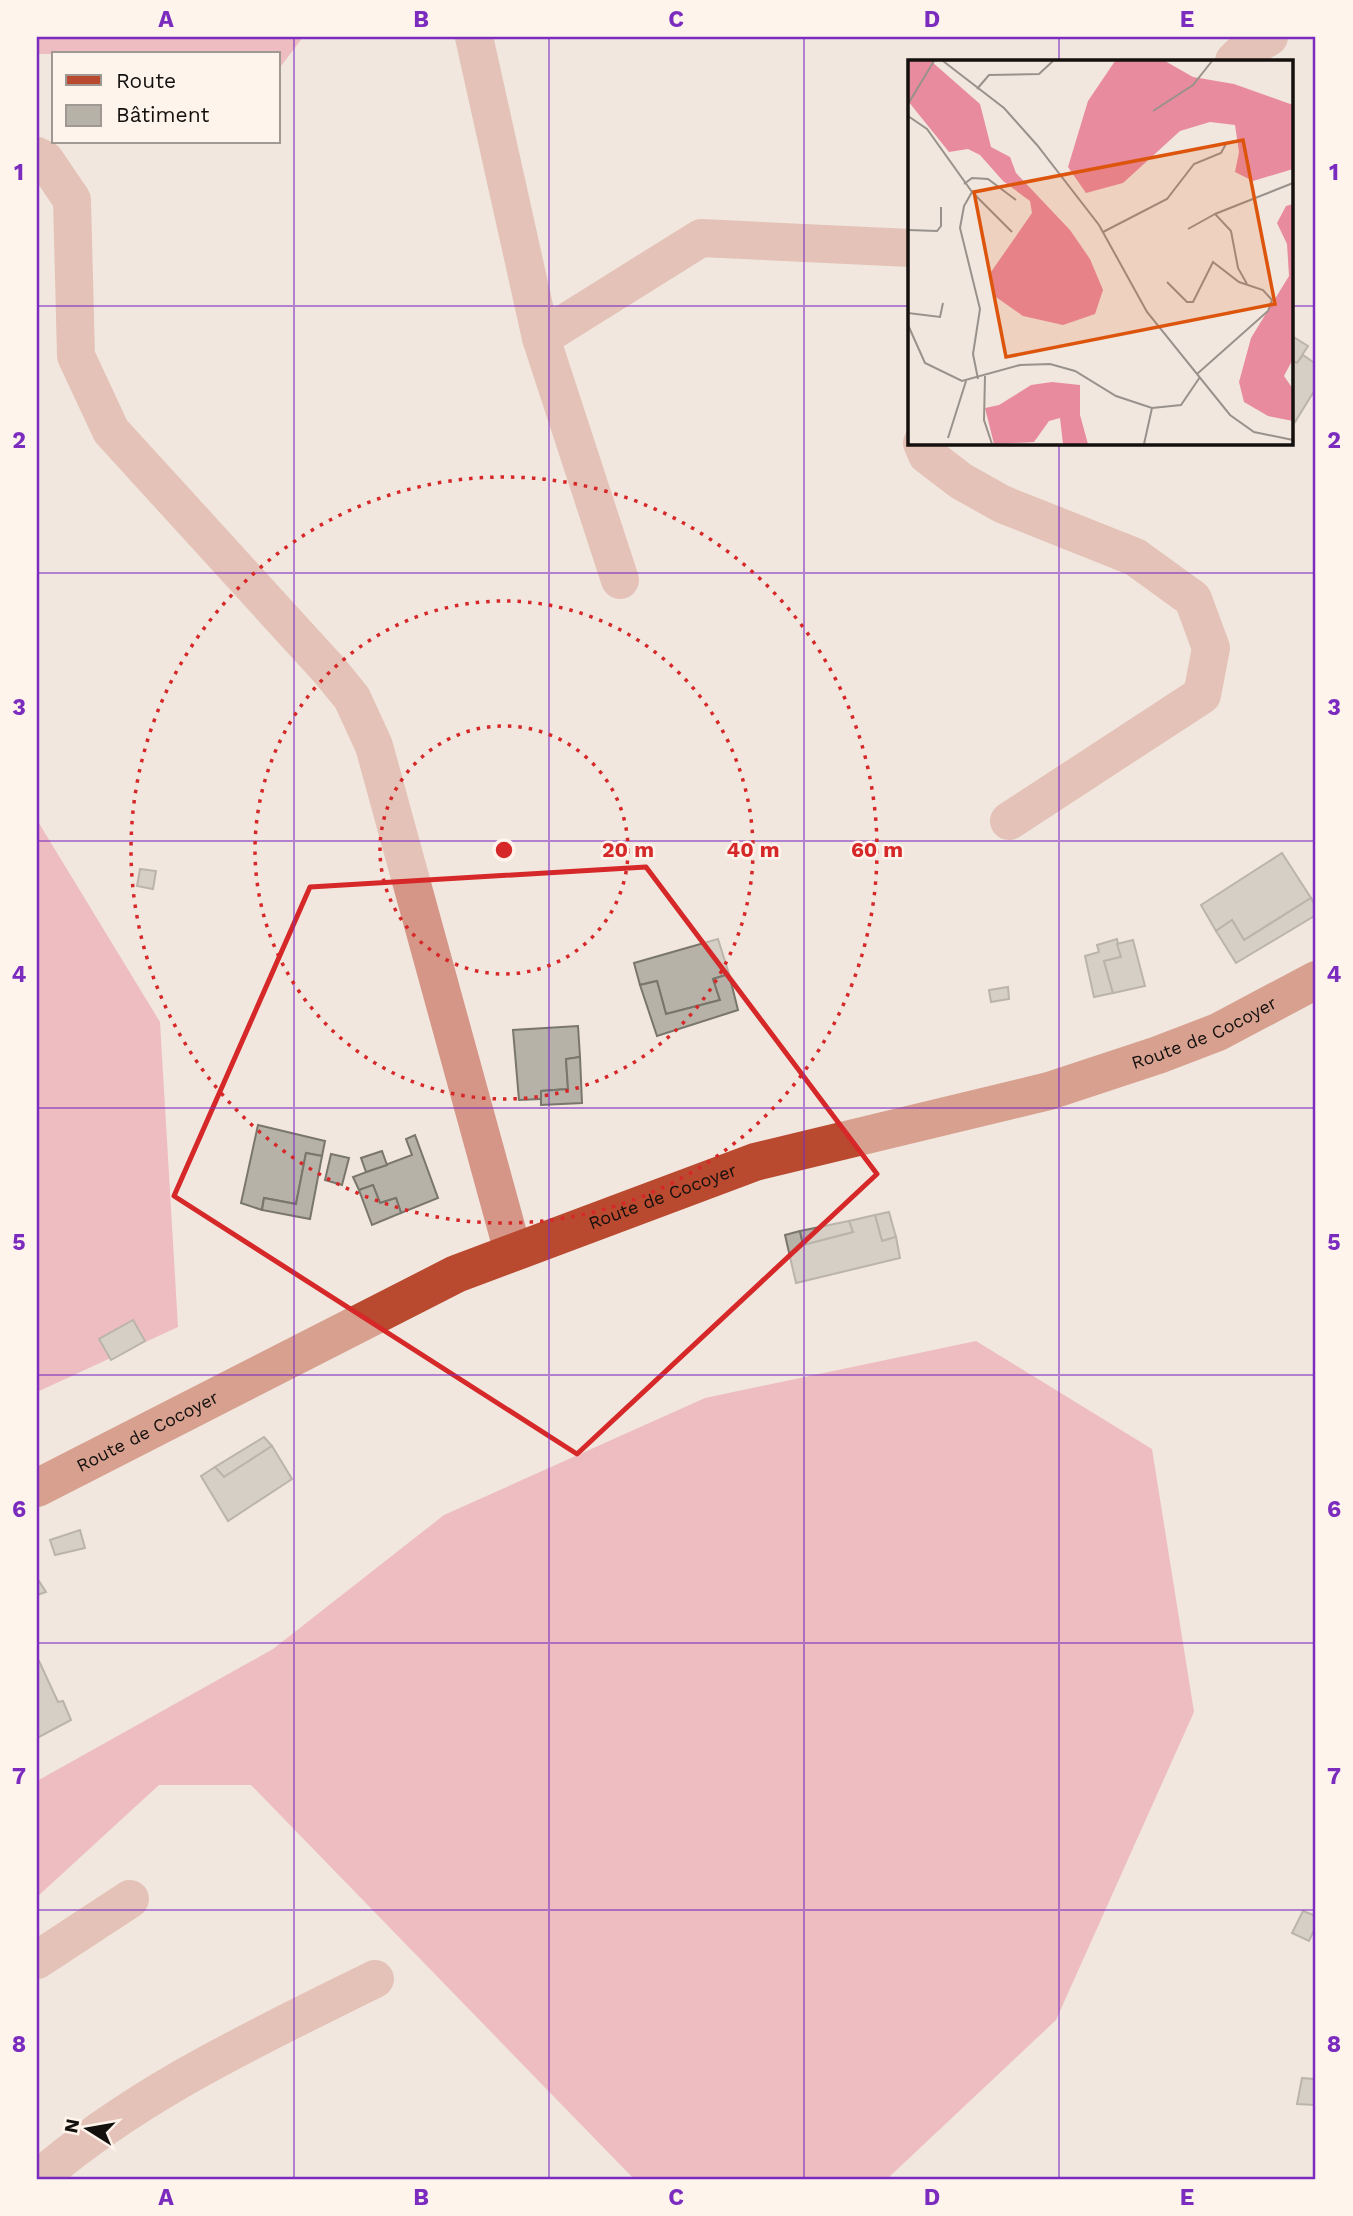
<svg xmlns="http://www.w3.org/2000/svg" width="1353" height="2216" font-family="'Work Sans',sans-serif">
  <rect width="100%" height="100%" fill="#f1e7df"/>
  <g fill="#e98b9e">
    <path d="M37,37h266l-25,33v-16h-241z"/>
    <path d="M37,820l123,202 18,305 -141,65z"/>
    <path d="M976,1341l176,108 42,263 -138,308 -169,159h-253l-383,-394h-92l-122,112v-116l236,-132 171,-134 261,-117z"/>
  </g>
  <g fill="#b6b2a8" stroke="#79766c" stroke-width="2">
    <path d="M1292,336l16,10 -11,17 -5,-3z"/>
    <path d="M1303,355l13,9v24l-21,34 -3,-2v-60l5,3z"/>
    <path d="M1282,853l29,45 -67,42 -12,-20 -16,11 -15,-26z"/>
    <path d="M140,869l16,2 -3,18 -16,-3z"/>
    <path d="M1311,898l5,9v8l-80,48 -20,-32 16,-11 12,20z"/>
    <path d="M718,939l11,35 -16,5 7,21 -54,14 -9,-33 -17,4 -6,-22z"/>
    <path d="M1117,939l4,18 -17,4 9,32 -19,4 -9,-41 14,-4 -2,-7z"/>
    <path d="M1133,940l12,46 -32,7 -9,-32 17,-4 -4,-13z"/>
    <path d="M729,974l9,36 -81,26 -17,-51 17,-4 9,33 54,-14 -7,-21z"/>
    <path d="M1008,987l1,12 -18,3 -2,-12z"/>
    <path d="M578,1026l2,31 -14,2 2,30 -27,2v8l-22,1 -6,-70z"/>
    <path d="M580,1057l2,46 -41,2v-14l27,-2 -2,-30z"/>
    <path d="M258,1125l67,16 -3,15 -16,-3 -10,51 -32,-6 -2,12 -21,-7z"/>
    <path d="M415,1135l23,63 -37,15 -5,-15 -16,5 -7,-18 -14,5 -6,-13 59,-22 -6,-16z"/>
    <path d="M382,1151l5,14 -21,7 -5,-14z"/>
    <path d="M306,1153l16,3 -12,63 -48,-9 2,-12 32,6z"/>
    <path d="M331,1154l18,4 -7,27 -17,-5z"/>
    <path d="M373,1185l7,18 16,-5 5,15 -29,12 -13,-35z"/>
    <path d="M889,1212l7,25 -14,4 -7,-26z"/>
    <path d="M875,1215l7,26 14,-4 4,21 -104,25 -11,-48 15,-4 3,14 50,-13 -4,-11z"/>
    <path d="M849,1221l4,11 -50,13 -3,-14z"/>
    <path d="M133,1320l12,21 -34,19 -12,-21z"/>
    <path d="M264,1437l8,9 -48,31 -9,-10z"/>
    <path d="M272,1446l20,33 -64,42 -27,-45 14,-9 9,10z"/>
    <path d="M80,1530l5,18 -30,7 -5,-15z"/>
    <path d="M37,1578l9,14 -9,3z"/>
    <path d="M39,1661l19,41 5,-1 8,19 -34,18v-76z"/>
    <path d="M1303,1911l13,5v10l-7,15 -17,-8z"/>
    <path d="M1302,2078l12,1 1,26 -18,-1z"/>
  </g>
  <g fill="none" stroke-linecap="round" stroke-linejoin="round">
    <g stroke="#d59687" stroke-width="38">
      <path d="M474,37l67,301 160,-100 209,10"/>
      <path d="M1234,61l7,-7 28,-17"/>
      <path d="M37,156l8,4 27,40 4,156 35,75 219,240 22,27 22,48 139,506"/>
      <path d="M541,338l79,242"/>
      <path d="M922,443l5,12 34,26 41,23 133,53 58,42 18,49 -9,47 -193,126"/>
      <path d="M37,1960l93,-61"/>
      <path d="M38,2179c99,-86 220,-142 337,-200"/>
    </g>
    <path stroke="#b9492f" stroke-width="38" id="s1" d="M37,1488l419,-214 299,-112 294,-71 109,-36 60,-23 98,-52"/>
  </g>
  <path d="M0 0H1353V2216H0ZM646,867l231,307 -300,280 -403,-258 136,-309z" fill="#f1e7df" fill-opacity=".55" fill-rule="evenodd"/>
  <path fill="none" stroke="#d62828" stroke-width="5" stroke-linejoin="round" d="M646,867l231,307 -300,280 -403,-258 136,-309z"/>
  <path fill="none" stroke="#7b2cbf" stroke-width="2" stroke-opacity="0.55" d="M294,37v2142M549,37v2142M804,37v2142M1059,37v24M37,306h873M1292,306h24M1059,443v1736M37,573h1279M37,841h1279M37,1108h1279M37,1375h1279M37,1643h1279M37,1910h1279"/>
  <g fill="none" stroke="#d62828" stroke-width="3.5" stroke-dasharray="3.5 7">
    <circle cx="504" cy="850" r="124"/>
    <circle cx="504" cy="850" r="249"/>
    <circle cx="504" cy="850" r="373"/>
  </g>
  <g text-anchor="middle" stroke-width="5" stroke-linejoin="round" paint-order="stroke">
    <g font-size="18" fill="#14100e" stroke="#fef4ec">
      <text dy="6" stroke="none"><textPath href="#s1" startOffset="1258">Route de Cocoyer</textPath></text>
      <text dy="6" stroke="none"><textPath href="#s1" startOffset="691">Route de Cocoyer</textPath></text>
      <text dy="6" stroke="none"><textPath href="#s1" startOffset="124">Route de Cocoyer</textPath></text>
    </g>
  </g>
  <g transform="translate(908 60)">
    <rect width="385" height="385" fill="#f1e7df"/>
    <path d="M0,1h23l49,43 11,43 19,10 6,16 54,57 20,29 13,31 -8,24 -32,11 -40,-9 -30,-21 -2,-23 41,-59 -2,-12 -27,-20 -23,-26 -12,-6 -19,3 -41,-51zM207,1h50l28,16 41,7 59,21v64l-40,12 -18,-9 4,-20 -4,-27 -25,-3 -30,9 -57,52 -37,10 -18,-26 20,-66zM385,144v155l-9,17 9,13v32l-25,-5 -24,-14 -5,-20 12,-44 38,-62 -2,-32 -10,-21 9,-17zM144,322l28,3v30l8,29h-25l-3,-26 -11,3 -15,21 -40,2 -9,-36 14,-3 32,-20z" fill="#e98b9e"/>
    <path fill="none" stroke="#99918b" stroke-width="2" d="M35,1l61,47 33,37 62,80 48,87 83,103 24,17 39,8M69,29l12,-14 50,-1 14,-13M0,44l26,-43M245,51l40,-26 19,-24M0,56l19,13 45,63 -8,14 -4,22 20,81 -7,45 5,25M56,124l8,-6 16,1 28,21M64,132l40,40M280,169l27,-15M0,170l29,1 4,-5v-19M195,172l64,-33 27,-35 27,-11 6,-11M259,222l20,20h6l20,-40 26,20 24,8 9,10 -4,11 -71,63M339,224l-9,-16 -7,-37 -16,-17 78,-31M0,253l32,4 3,-14M0,265l17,38 37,18 58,-16 30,-1 25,7 41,25 36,12 29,-3 19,-28M77,316l-1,44 8,24M40,378l18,-57M236,384l8,-36"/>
    <path fill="#dd550c" fill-opacity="0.15" stroke="#dd550c" stroke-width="3.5" d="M335,80l32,164 -269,53 -32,-165z"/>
    <rect width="385" height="385" fill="none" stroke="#14100e" stroke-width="3.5"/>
  </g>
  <circle cx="504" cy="850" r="10" fill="#d62828" stroke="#fef4ec" stroke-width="3.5"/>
  <g font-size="21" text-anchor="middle" font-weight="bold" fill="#d62828" stroke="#fef4ec" stroke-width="5" stroke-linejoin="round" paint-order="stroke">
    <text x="628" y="857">20 m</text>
    <text x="753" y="857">40 m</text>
    <text x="877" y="857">60 m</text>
  </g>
  <rect width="1353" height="2216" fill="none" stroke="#fef4ec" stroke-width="77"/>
  <rect x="52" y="52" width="228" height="91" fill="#fef4ec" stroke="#a09993" stroke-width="2"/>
  <rect x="66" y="75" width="35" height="10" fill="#b9492f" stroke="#a09993" stroke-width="2"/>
  <text x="116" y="88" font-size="21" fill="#14100e">Route</text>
  <rect x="66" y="105" width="35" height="21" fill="#b6b2a8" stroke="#a09993" stroke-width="2"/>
  <text x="116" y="122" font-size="21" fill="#14100e">Bâtiment</text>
  <g transform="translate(88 2129) rotate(281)" stroke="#fef4ec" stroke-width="5" paint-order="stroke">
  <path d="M0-5L12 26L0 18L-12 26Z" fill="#14100e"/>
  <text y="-10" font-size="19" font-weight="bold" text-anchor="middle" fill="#14100e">N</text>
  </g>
  <rect x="38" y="38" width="1276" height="2140" fill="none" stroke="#7b2cbf" stroke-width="2.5"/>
  <g font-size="23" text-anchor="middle" font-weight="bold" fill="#7b2cbf">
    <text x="166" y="27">A</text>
    <text x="421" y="27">B</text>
    <text x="676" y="27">C</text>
    <text x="932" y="27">D</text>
    <text x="1187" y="27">E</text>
    <text x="19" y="180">1</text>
    <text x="1334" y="180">1</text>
    <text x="19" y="448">2</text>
    <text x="1334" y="448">2</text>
    <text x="19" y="715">3</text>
    <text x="1334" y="715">3</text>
    <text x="19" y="982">4</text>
    <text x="1334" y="982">4</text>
    <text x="19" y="1250">5</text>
    <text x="1334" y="1250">5</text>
    <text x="19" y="1517">6</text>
    <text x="1334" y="1517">6</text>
    <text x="19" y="1784">7</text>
    <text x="1334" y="1784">7</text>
    <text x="19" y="2052">8</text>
    <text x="1334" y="2052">8</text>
    <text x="166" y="2205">A</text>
    <text x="421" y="2205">B</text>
    <text x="676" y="2205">C</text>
    <text x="932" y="2205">D</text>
    <text x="1187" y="2205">E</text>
  </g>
</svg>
